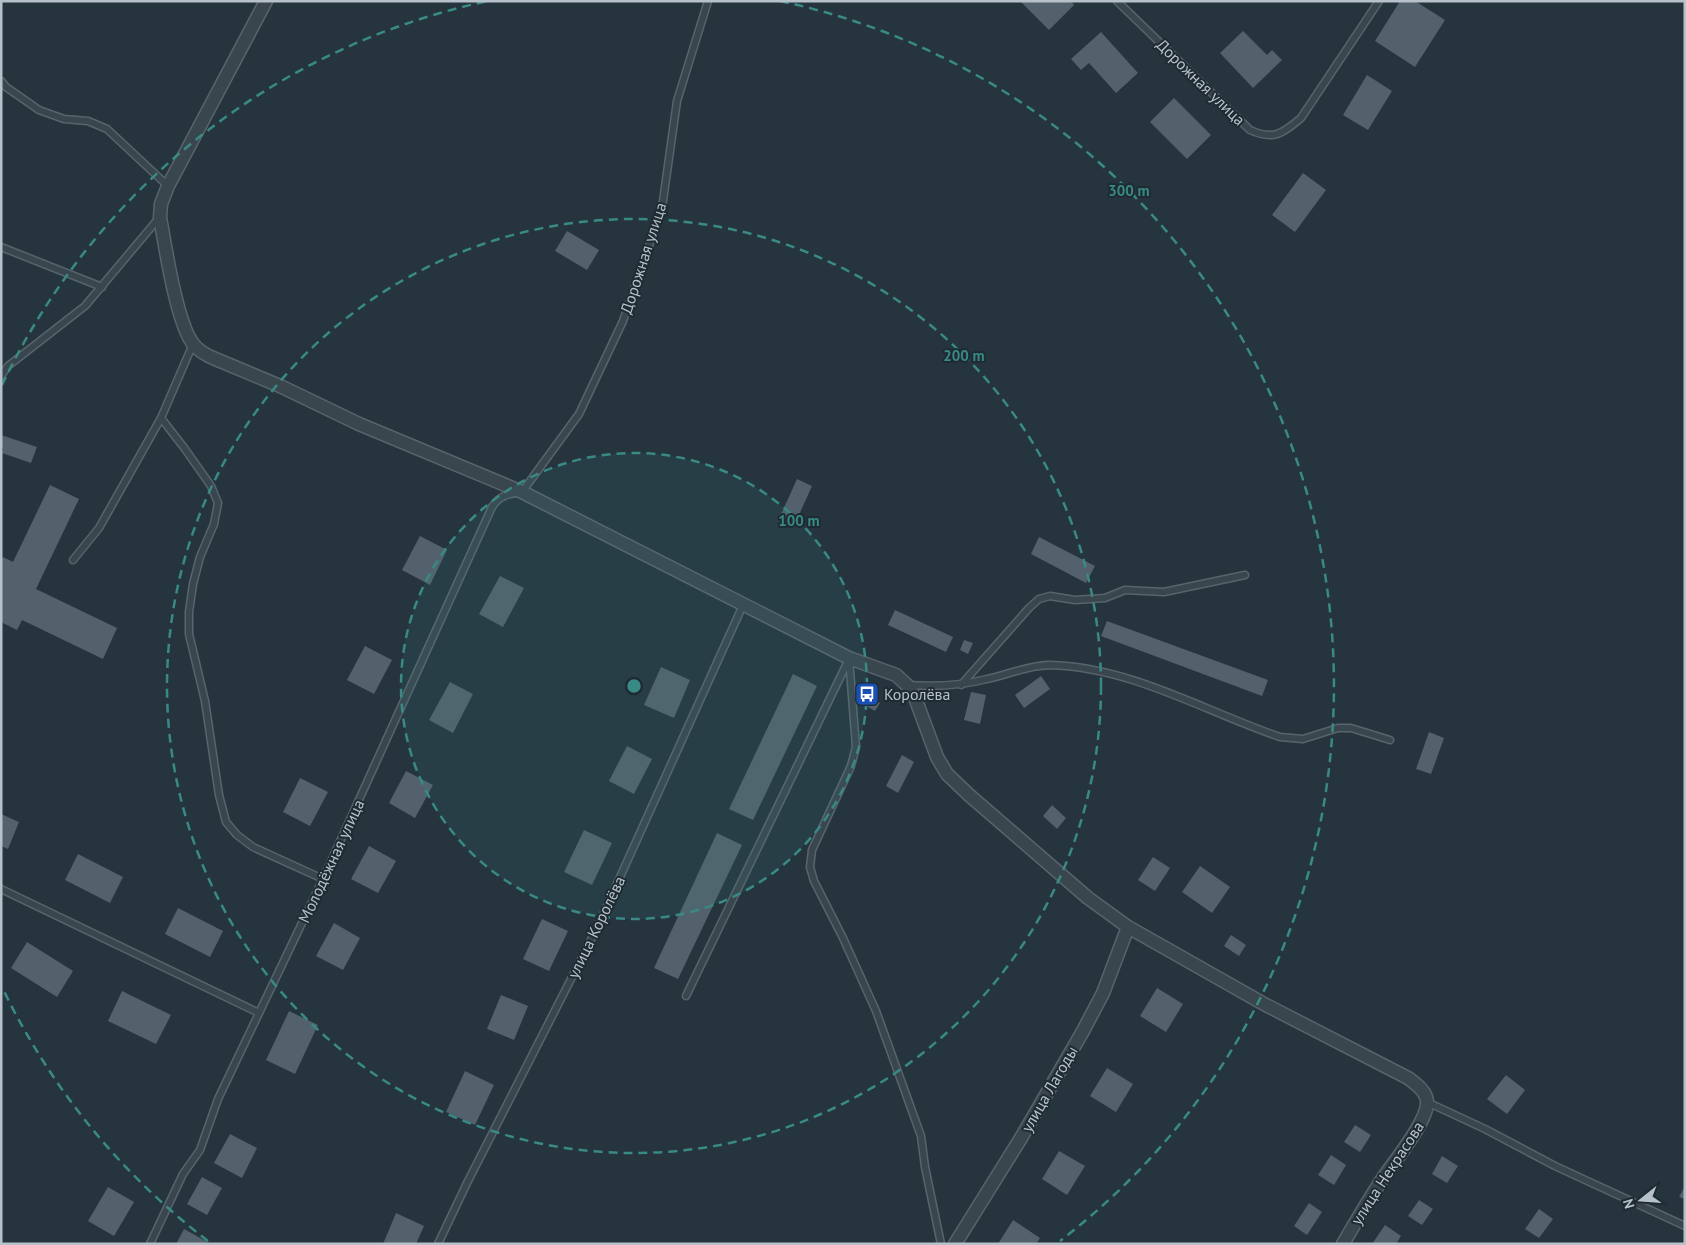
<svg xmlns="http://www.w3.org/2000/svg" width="1686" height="1245" font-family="'PT Sans',sans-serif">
  <rect width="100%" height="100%" fill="#26343e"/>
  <g fill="#52616b">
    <path d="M1020,1h51l3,4 -25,25z"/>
    <path d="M1400,1h15l30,19 -30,47 -40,-26z"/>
    <path d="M1243,31l24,24 5,-5 10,10 -29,28 -33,-35z"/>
    <path d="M1101,32l37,41 -22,20 -27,-30 -8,7 -10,-11z"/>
    <path d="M1367,75l25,16 -24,39 -25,-15z"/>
    <path d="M1174,98l37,37 -24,24 -37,-37z"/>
    <path d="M1303,173l23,17 -31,42 -23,-17z"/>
    <path d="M567,231l32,19 -12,20 -32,-19z"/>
    <path d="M1,435l36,12 -6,16 -29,-10 1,-5h-2z"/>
    <path d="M797,479l15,7 -18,40 -15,-7z"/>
    <path d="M50,485l29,14 -43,90 81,39 -14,31 -81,-39 -5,10 -16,-8v-60l2,-5 10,5z"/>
    <path d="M420,536l27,14 -17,35 -28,-15z"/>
    <path d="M1039,537l56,29 -9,17 -55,-29z"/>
    <path d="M500,576l24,12 -21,39 -24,-13z"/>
    <path d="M895,610l58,27 -7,15 -58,-27z"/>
    <path d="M1107,621l161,59 -6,16 -161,-60z"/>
    <path d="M964,640l9,3 -5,11 -8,-4z"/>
    <path d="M365,646l27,14 -18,34 -27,-14z"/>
    <path d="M661,667l29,13 -16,38 -30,-13z"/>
    <path d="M793,674l24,12 -64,134 -24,-11z"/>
    <path d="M1041,676l9,13 -26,19 -9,-13z"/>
    <path d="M450,682l23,12 -20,39 -24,-13z"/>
    <path d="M971,692l15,3 -6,29 -16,-4z"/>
    <path d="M873,699l7,4 -5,8 -7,-4z"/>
    <path d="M1429,732l15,6 -13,36 -15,-5z"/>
    <path d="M627,746l25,13 -18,35 -25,-13z"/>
    <path d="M902,755l12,7 -16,31 -12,-7z"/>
    <path d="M406,771l27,14 -18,33 -26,-15z"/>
    <path d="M300,778l28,14 -18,34 -27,-14z"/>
    <path d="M1052,805l14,13 -9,11 -14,-13z"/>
    <path d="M1,814l18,8 -11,27 -7,-3z"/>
    <path d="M584,830l28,13 -20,42 -28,-13z"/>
    <path d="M717,833l25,12 -64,134 -24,-11z"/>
    <path d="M369,846l27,15 -18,32 -27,-14z"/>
    <path d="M78,854l45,23 -13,26 -45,-23z"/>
    <path d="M1153,857l17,11 -15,23 -17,-11z"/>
    <path d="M1200,866l30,21 -18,26 -30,-21z"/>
    <path d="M178,908l45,23 -13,26 -45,-23z"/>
    <path d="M542,919l26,12 -19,40 -26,-12z"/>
    <path d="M334,923l26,15 -17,32 -27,-14z"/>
    <path d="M1231,935l15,10 -7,11 -15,-10z"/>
    <path d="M27,942l46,29 -16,26 -46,-29z"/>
    <path d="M1157,988l26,16 -17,28 -26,-16z"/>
    <path d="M122,991l49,24 -15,29 -48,-23z"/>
    <path d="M501,995l27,11 -14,34 -27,-11z"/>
    <path d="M289,1011l29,14 -23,49 -29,-14z"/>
    <path d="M1107,1068l26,16 -17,28 -26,-16z"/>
    <path d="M465,1071l29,14 -19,40 -29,-13z"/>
    <path d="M1506,1075l19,15 -18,24 -20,-15z"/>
    <path d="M1355,1125l16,10 -11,17 -16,-10z"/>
    <path d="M230,1134l27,14 -15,30 -28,-15z"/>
    <path d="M1059,1151l26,15 -18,29 -25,-16z"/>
    <path d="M1331,1155l15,10 -12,20 -16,-10z"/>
    <path d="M1442,1156l16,10 -11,17 -15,-9z"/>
    <path d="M202,1177l20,11 -15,27 -20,-11z"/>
    <path d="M1685,1186v13l-6,-2z"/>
    <path d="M108,1187l26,15 -20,34 -26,-15z"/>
    <path d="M1419,1200l14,9 -11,16 -14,-9z"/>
    <path d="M1309,1203l13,9 -15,23 -13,-9z"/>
    <path d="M1539,1209l14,10 -14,19 -14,-9z"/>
    <path d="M396,1213l28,13 -8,18h-33z"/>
    <path d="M1013,1220l27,18 -4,6h-38z"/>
    <path d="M1385,1225l16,11 -5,8h-24z"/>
    <path d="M184,1229l27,15h-35z"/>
  </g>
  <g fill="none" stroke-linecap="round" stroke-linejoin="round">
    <g stroke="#58646c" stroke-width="9">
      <g id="service">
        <path d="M1117,1l133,129c24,11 33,3 51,-12l78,-117"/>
        <path d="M1,81l5,6 33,23 25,9 24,2 19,8 61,57"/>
        <path d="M1,247l101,40"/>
        <path d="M1,376l7,-10 77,-60 74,-88"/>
        <path d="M161,418l24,31 26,37 7,17 -4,21 -14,33 -7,27 -4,28v22l16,67 14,94 7,27 11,13 16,12 70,32"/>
        <path d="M73,560l26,-32 62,-110 32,-74"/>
        <path d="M849,658l7,89 -5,19 -39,84 -2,17 4,14 29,57 33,73 45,125 4,31 16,77"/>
        <path d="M908,685c28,2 52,1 79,-6 20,-4 42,-14 63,-14 81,2 154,46 230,72l23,2 35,-11h13l39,12"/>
        <path d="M961,685l68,-77 10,-9 11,-3 25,4 30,-2 20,-8 39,2 81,-17"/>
        <path d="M1,889l258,124"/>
        <path d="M686,996l163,-337"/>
        <path d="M1427,1102l58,27 70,37 130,60"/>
        <path d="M150,1244l33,-70 17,-24 18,-51 105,-220 169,-372c8,-12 16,-13 30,-15l57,-78 44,-93 39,-113 15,-107 31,-100"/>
        <path d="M438,1244l29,-61 130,-255 146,-323"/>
      </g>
    </g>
    <g stroke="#58646c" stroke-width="15">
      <g id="minor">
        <path d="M266,1l-98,185 -7,18 -1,13c5,28 17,109 34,128 5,6 12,10 19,13l67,28 79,38 163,68 327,166 47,17 11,10 7,10 23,62 10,17 22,21 119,103 40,29 136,77 144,74c8,6 18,13 19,23 2,19 -35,63 -46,80 -13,20 -26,42 -38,63"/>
        <path d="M955,1244l66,-106 62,-107 20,-38 25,-66"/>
      </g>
    </g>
    <use href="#service" stroke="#3a464e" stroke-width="6"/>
    <use href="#minor" stroke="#3a464e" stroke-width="12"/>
  </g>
  <circle cx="634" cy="686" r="233" fill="#398985" fill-opacity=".12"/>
  <g fill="none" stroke="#398985" stroke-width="2.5" stroke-dasharray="9 6">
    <circle cx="634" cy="686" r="233"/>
    <circle cx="634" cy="686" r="467"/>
    <path d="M208 1241A700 700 0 0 1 2 987M2 385A700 700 0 0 1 488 1M780 1A700 700 0 0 1 1060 1241"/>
  </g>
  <defs>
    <g id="bus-square" transform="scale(1.25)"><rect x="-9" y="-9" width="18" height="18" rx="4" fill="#1a4fb4" stroke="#1f2b33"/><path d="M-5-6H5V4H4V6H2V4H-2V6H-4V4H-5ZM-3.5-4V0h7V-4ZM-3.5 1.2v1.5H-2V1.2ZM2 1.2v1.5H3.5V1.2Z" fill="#fff"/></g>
  </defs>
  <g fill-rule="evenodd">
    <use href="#bus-square" x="867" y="694"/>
  </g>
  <g text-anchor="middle" stroke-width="4" stroke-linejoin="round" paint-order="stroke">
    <g font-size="16" fill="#b6c1c9" stroke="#1f2b33">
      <text transform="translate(1201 82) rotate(44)" y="6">Дорожная улица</text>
      <text transform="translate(643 258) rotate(-72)" y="6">Дорожная улица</text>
      <text transform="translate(331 861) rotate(-65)" y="6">Молодёжная улица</text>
      <text transform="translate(596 927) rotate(-64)" y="6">улица Королёва</text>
      <text transform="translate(1049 1089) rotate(-60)" y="6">улица Лагоды</text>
      <text transform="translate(1387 1173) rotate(-57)" y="6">улица Некрасова</text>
    </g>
    <g font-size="16" fill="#b6c1c9" stroke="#1f2b33" text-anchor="start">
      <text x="884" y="700">Королёва</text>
    </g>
  </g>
  <circle cx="634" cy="686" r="8" fill="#398985" stroke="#1f2b33" stroke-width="2.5"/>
  <g font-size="15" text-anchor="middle" font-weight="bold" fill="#398985" stroke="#1f2b33" stroke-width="4" stroke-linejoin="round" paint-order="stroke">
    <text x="1129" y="196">300 m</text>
    <text x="964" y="361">200 m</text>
    <text x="799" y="526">100 m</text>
  </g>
  <rect width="1686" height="1245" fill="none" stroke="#b6c1c9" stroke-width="5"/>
  <g transform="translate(1641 1200) rotate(253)" stroke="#1f2b33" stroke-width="4" paint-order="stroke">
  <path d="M0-4L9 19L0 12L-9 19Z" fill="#b6c1c9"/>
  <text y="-8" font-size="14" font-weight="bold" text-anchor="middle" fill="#b6c1c9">N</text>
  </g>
</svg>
